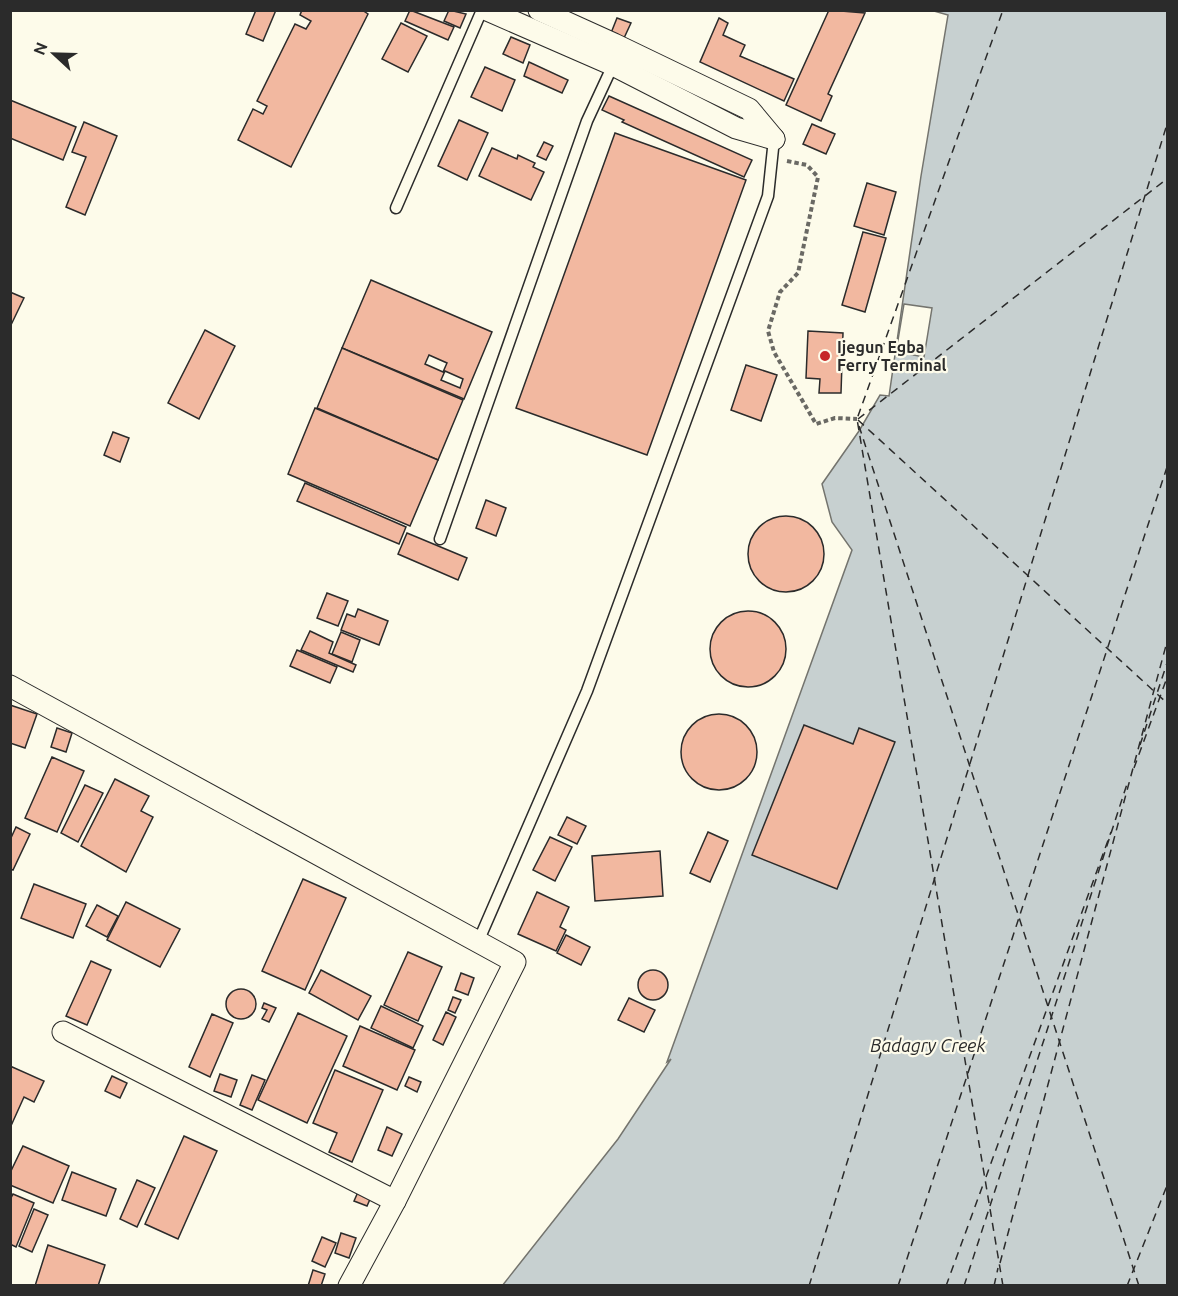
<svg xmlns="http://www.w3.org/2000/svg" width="1178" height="1296" font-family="Ubuntu,sans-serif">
  <rect width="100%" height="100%" fill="#fdfbea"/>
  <path fill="#c7d0d0" stroke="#74746e" stroke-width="1.5" d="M934,11h233v1274l-665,1 116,-147 53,-80 -4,3 185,-512 -20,-28 -10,-38 37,-53 21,-36 9,1 32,-220 27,-161z"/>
  <path fill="#fdfbea" stroke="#74746e" stroke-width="1.5" d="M904,304l28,4 -8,49 -28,-5z"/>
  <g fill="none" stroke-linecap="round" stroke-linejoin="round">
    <g stroke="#2b2b2b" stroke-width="1.5" stroke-dasharray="8 6" stroke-linecap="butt">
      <path d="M858,419l310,-241"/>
      <path d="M858,420l310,284"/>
      <path d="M859,426l280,860"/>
      <path d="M1140,745l28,-85"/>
      <path d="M1134,768l34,-93"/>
      <path d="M986,1177l125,-345"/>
      <path d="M1000,1263l168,-625"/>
      <path d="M809,1286l359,-1165"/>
      <path d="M898,1286l270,-822"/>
      <path d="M946,1286l38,-104"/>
      <path d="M964,1286l163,-502"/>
      <path d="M994,1286l4,-18"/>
      <path d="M1003,1286l-146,-867 146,-409"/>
      <path d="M1127,1286l41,-103"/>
    </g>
  </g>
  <g fill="#f2b8a0" stroke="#2b2b2b" stroke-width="1.5" fill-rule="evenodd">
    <path d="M256,10h20l-13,31 -17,-7z"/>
    <path d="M302,10h60l6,4 -77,153 -53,-27 15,-31 10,5 4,-8 -10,-5 38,-77 11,5 5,-8 -11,-6z"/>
    <path d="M410,10l44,17 -6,13 -43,-19z"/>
    <path d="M449,10l17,4 -6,14 -16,-7z"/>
    <path d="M829,10l36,3 -37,81 4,2 -11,25 -35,-16z"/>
    <path d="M617,18l14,5 -7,15 -13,-5z"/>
    <path d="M719,18l9,5 -5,12 22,10 -5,11 54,23 -10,22 -84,-39z"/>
    <path d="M401,23l26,13 -19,36 -26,-13z"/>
    <path d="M511,37l19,8 -7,18 -20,-9z"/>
    <path d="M529,62l39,18 -6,13 -38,-17z"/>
    <path d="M485,67l30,13 -13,31 -31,-14z"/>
    <path d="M609,96l143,64 -8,17 -122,-55 2,-2 -22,-10z"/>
    <path d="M10,100l66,27 -13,33 -53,-22z"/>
    <path d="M459,120l29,13 -21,47 -29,-14z"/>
    <path d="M84,122l33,14 -32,79 -19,-8 20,-50 -14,-5z"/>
    <path d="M812,124l23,10 -9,20 -23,-10z"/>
    <path d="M615,133l131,47 -99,275 -131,-47z"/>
    <path d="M544,142l9,4 -7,14 -9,-4z"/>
    <path d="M492,148l25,11 1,-4 17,8 -2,4 11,5 -13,28 -52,-24z"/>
    <path d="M867,183l29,9 -12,43 -30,-9z"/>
    <path d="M863,232l23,6 -21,74 -23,-7z"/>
    <path d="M371,280l121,52 -28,67 -122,-51zM429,355l18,8 -4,9 -18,-8zM445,371l18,8 -3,9 -19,-8z"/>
    <path d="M10,292l14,6 -14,29z"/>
    <path d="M205,330l30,16 -36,73 -31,-16z"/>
    <path d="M808,331l35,2 -2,60h-22l1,-14 -14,-1z"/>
    <path d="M342,348l121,52 -25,60 -121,-52z"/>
    <path d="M746,365l31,10 -16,46 -30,-11z"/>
    <path d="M315,408l123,52 -28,66 -122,-52z"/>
    <path d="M113,432l16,6 -9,24 -16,-7z"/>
    <path d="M305,483l101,44 -7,17 -102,-43z"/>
    <path d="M486,500l20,8 -10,28 -20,-8z"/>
    <circle cx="786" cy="554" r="38"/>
    <path d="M407,533l60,25 -9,22 -60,-26z"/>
    <path d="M327,593l21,8 -10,25 -21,-8z"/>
    <path d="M358,609l30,12 -9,24 -38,-15 6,-16 8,3z"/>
    <circle cx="748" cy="649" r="38"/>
    <path d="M310,631l23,11 -4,11 27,12 -3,7 -52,-22z"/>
    <path d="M341,632l19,8 -8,22 -20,-8z"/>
    <path d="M297,650l40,17 -7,16 -40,-17z"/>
    <path d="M10,705l27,9 -12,34 -15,-5z"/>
    <circle cx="719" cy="752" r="38"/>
    <path d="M804,725l49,19 6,-16 36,14 -58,147 -85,-34z"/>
    <path d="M57,728l15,5 -6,19 -15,-5z"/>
    <path d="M52,757l32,14 -27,61 -32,-14z"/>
    <path d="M115,779l34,17 -8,15 12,6 -27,55 -45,-26z"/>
    <path d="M85,785l18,8 -25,49 -17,-9z"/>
    <path d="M567,817l19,9 -9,18 -19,-9z"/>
    <path d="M16,827l14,7 -17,36 -3,-1v-29z"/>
    <path d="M708,832l20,9 -18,41 -20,-9z"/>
    <path d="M550,837l22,10 -17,34 -22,-11z"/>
    <path d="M660,851l3,45 -68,5 -3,-45z"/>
    <path d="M303,879l43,19 -41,92 -43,-19z"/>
    <path d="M34,884l52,20 -13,34 -52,-20z"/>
    <path d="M537,892l32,15 -9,20 6,3 -10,21 -38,-17z"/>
    <path d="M126,902l54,27 -20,38 -53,-27z"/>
    <path d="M97,905l21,11 -11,21 -21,-11z"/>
    <path d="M566,935l24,12 -9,18 -24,-12z"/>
    <path d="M408,952l34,15 -24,54 -34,-16z"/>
    <path d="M91,961l20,9 -24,55 -21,-9z"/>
    <circle cx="653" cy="985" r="15"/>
    <path d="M321,970l50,26 -13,24 -49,-27z"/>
    <path d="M461,973l13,5 -6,17 -13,-5z"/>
    <circle cx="241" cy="1004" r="15"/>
    <path d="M453,997l8,3 -6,13 -7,-3z"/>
    <path d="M629,998l26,12 -11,22 -26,-12z"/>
    <path d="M264,1003l12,5 -7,14 -7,-3 5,-9 -5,-2z"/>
    <path d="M381,1006l42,20 -10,22 -42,-20z"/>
    <path d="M446,1012l10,5 -13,28 -10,-5z"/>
    <path d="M298,1013l49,23 -40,87 -49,-23z"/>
    <path d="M212,1014l21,9 -23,54 -21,-10z"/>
    <path d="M360,1026l55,24 -18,40 -54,-24z"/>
    <path d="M10,1066l34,15 -10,21 -10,-5 -14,31z"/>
    <path d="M335,1070l48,20 -31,72 -23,-10 8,-19 -24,-10z"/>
    <path d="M220,1074l17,6 -6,17 -17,-6z"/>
    <path d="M252,1075l13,5 -13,30 -12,-5z"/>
    <path d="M112,1076l15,7 -7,15 -15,-7z"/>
    <path d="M409,1077l12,5 -4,10 -12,-6z"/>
    <path d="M387,1127l15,7 -10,22 -14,-6z"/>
    <path d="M184,1136l33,15 -39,88 -33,-15z"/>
    <path d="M23,1146l46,20 -16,37 -43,-18v-12z"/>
    <path d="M72,1172l44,17 -10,27 -44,-16z"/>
    <path d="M137,1180l18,8 -18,39 -17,-8z"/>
    <path d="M358,1192l13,5 -4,9 -13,-5z"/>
    <path d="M13,1194l21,9 -18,44 -6,-3v-44z"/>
    <path d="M34,1209l14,6 -16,37 -13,-6z"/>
    <path d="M341,1233l15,5 -7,20 -14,-5z"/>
    <path d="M322,1237l14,6 -11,24 -13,-6z"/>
    <path d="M48,1245l57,20 -7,21h-63z"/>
    <path d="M313,1270l12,4 -4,12h-13z"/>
  </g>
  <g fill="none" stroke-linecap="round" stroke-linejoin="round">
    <g stroke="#2b2b2b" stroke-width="13">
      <g id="lane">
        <path d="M396,208l86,-198"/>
        <path d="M440,539l147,-418 26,-56"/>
        <path d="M478,942l109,-251 181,-495 6,-57"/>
      </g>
    </g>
    <g stroke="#2b2b2b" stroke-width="23">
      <g id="street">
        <path d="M487,10l126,55 123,63 38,11"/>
        <path d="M539,10l75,34 135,65 25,30"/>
        <path d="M10,686l505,276 -120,239 -46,85"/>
        <path d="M63,1032l332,169"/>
      </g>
    </g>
    <path stroke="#6a6964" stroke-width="4" stroke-dasharray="4.5 3" stroke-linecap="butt" d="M787,161l20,4 11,12 -20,96 -18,19 -12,39 6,21 42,72 19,-6 22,1"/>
    <use href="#lane" stroke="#fdfbea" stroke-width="10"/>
    <use href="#street" stroke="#fdfbea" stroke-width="21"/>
  </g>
  <circle fill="#c62828" stroke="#fdfbea" stroke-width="2" cx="825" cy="356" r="6"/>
  <g text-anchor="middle" stroke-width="4.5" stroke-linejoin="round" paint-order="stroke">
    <g font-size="16" font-weight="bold" fill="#2b2b2b" stroke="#fdfbea" text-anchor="start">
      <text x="837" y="353">Ijegun Egba<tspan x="837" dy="18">Ferry Terminal</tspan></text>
    </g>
    <g font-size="18" font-style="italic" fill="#2b2b2b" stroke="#fdfbea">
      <text x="928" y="1052">Badagry Creek</text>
    </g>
  </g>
  <rect width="1178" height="1296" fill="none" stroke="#2b2b2b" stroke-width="24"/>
  <g transform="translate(54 54) rotate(292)" stroke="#fdfbea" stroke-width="4.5" paint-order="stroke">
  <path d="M0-4.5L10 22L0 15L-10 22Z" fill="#2b2b2b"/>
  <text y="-9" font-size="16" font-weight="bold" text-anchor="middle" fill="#2b2b2b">N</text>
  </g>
</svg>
